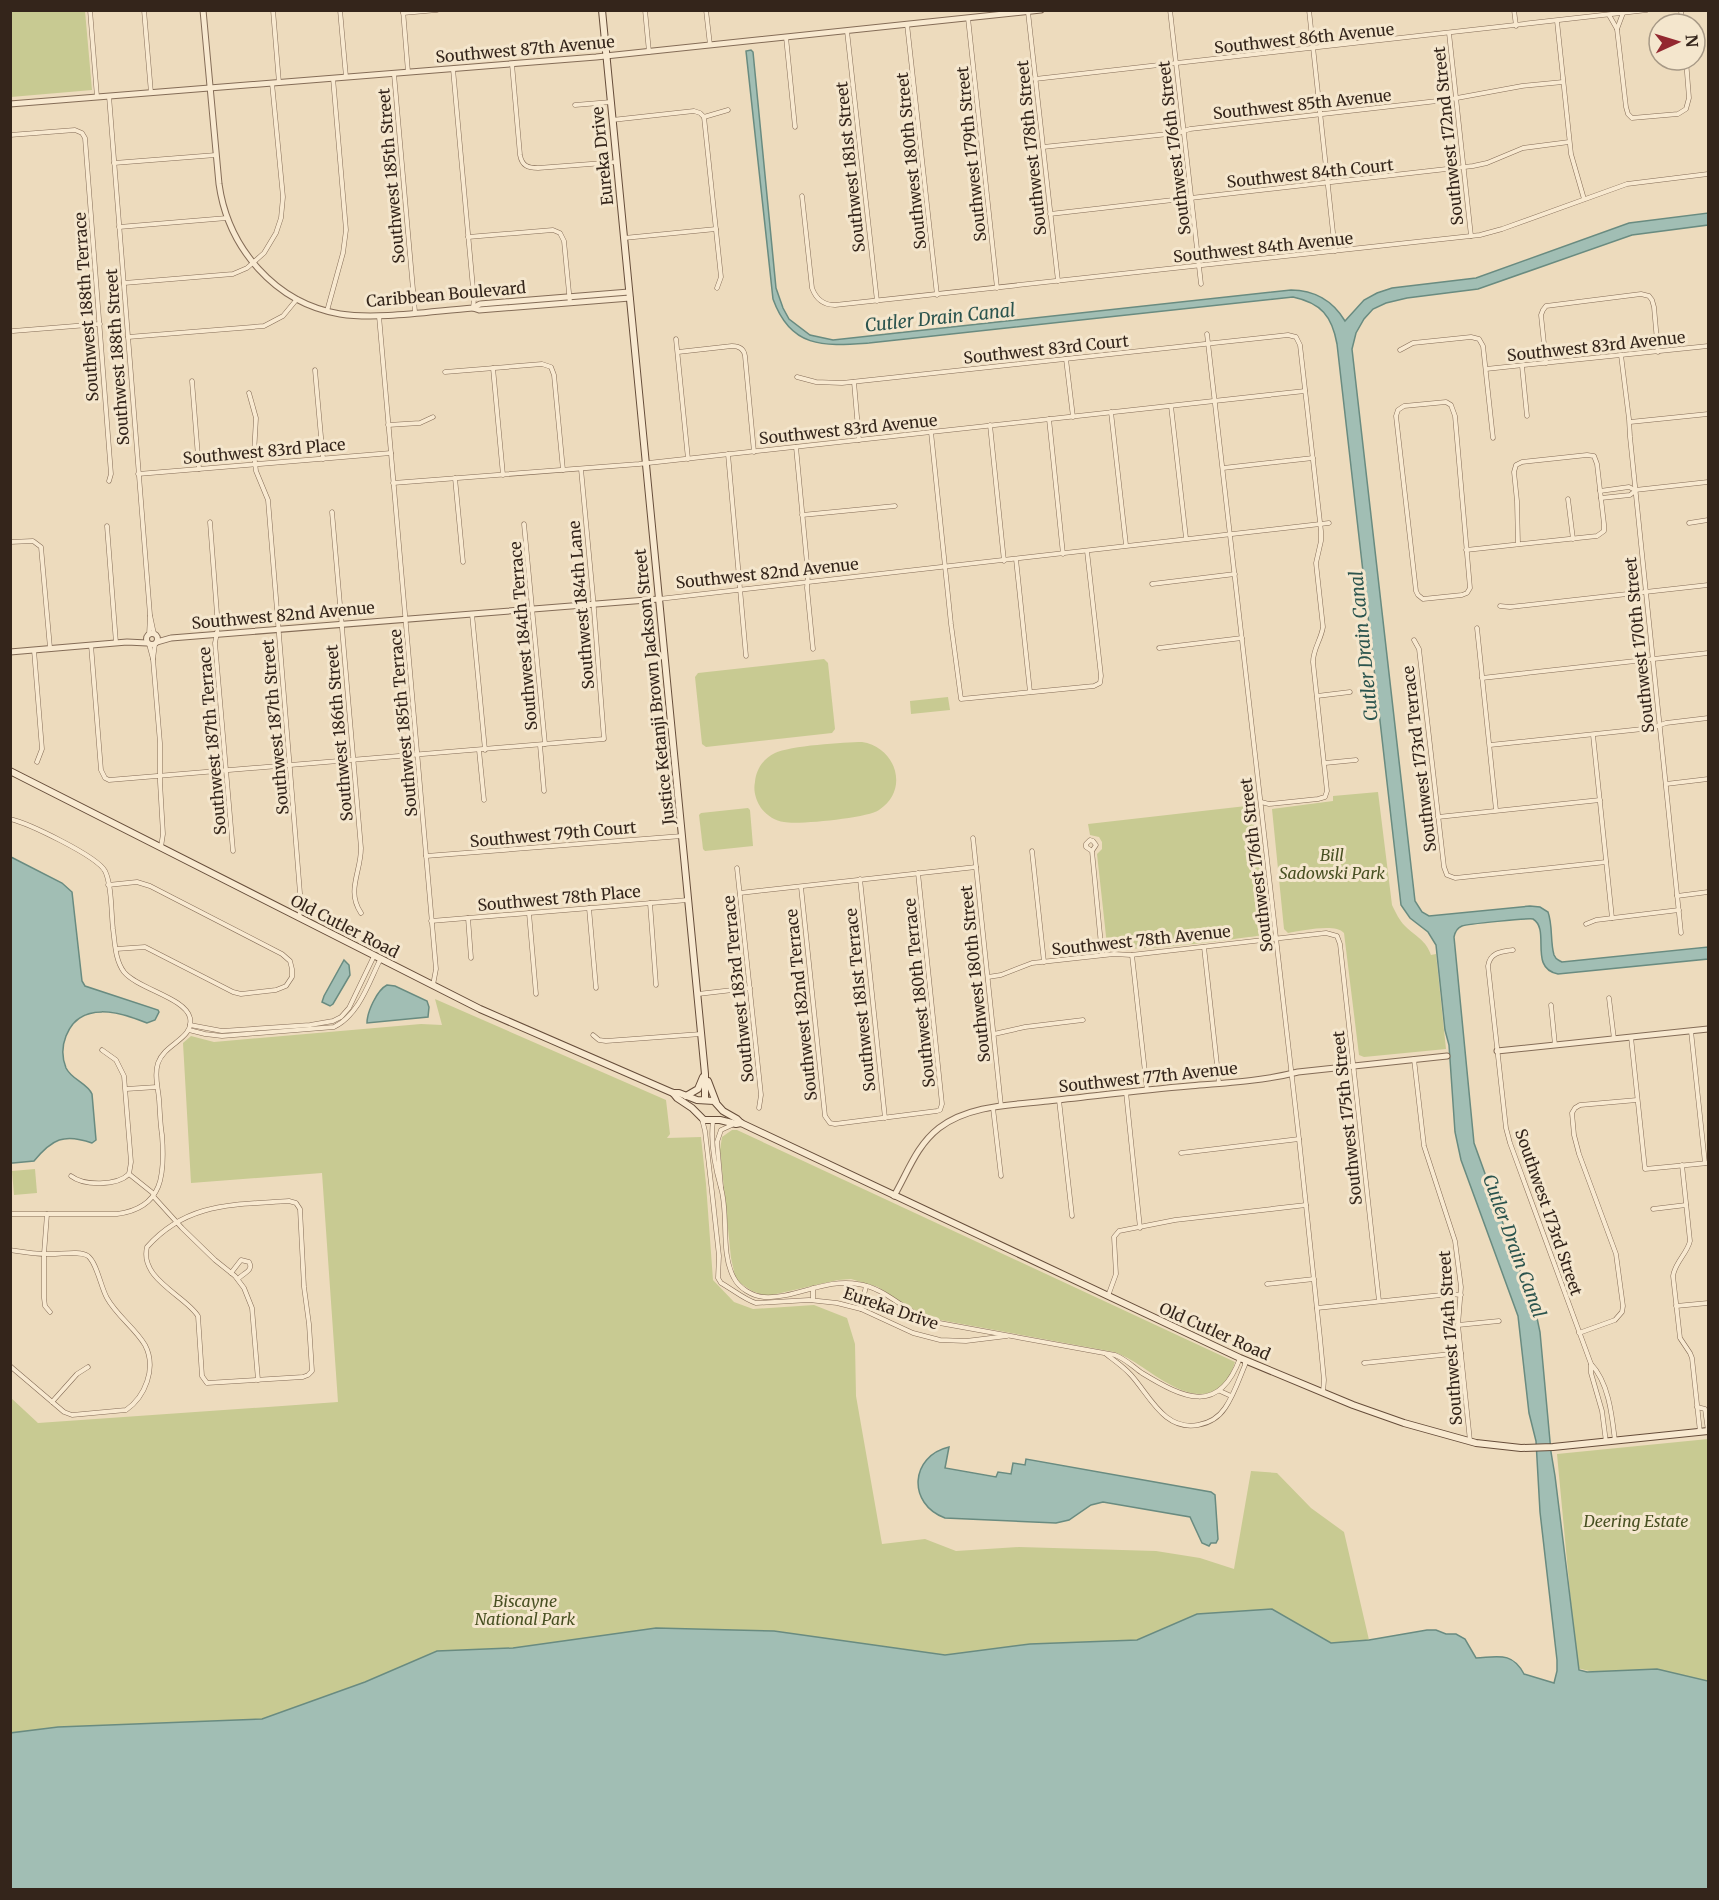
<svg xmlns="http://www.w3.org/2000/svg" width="1719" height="1900" font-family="Merriweather,serif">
  <rect width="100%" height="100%" fill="#eddbbd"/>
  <g fill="#c8ca92">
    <path d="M11,10l74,1 7,79 -81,7z"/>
    <path d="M824,659l4,4 7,66 -3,4 -126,14 -4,-3 -7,-67 3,-4z"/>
    <path d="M948,697l2,13 -39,4 -1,-13z"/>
    <path d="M862,742c34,5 48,48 17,68 -11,8 -81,15 -95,12 -9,-1 -18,-7 -23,-14 -5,-8 -8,-17 -6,-26 1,-13 9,-24 20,-29 14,-7 70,-11 87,-11z"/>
    <path d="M1378,792l14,113c4,8 7,15 13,21 11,11 21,14 26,29l5,-1 10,95 -82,8 -5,-2 -15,-122c-9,-10 -42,-2 -56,0l-4,-4 -12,-120 61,-8v-5z"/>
    <path d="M1255,805l13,127 -3,3c-26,3 -142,21 -158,10l-10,-91 5,-5v-7l-3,-5 -9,-2 -2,-11z"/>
    <path d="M748,808l2,2 3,36 -48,5 -2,-2 -4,-34 2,-2z"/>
    <path d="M435,999l231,101 4,34 -3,4 34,-1 5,47 7,96 21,22 19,7 61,-4 33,13 8,26 1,52 26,148 43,-5 31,12 63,-4 137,4 44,7 34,11 17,-98 26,2 34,35 33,24 25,108 -38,3 -59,-34 -75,5 -60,26 -107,4 -85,11 -70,-10 833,244h-1697l-1,-492 28,26 300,-21 -16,-229 -131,10 -8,-140 8,-7 23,6 207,-18 21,1z"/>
    <path d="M732,1130h5l498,232c-2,6 -4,13 -8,17 -26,37 -70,-4 -96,-19 -5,-3 -11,-6 -17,-8l-174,-32 -21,-6 -41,-27 -27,-8 -13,1 -66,15h-9l-11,-4 -12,-8 -5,-7 -4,-18 -11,-108 2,-13z"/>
    <path d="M35,1169l2,24 -23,2 -2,-24z"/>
    <path d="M1708,1439v261l-131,-32 -20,-214z"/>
  </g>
  <g fill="#a1beb4" stroke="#698b80" stroke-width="1.5">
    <path d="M751,50l2,2 23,236 7,20 6,11 21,16 23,5 458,-50c23,0 42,11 54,31l19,-21 13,-7 15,-5 84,-10 153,-55 79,-10v12l-76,10 -154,54 -71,9 -21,5 -13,6 -9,10 -8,14 -4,16 63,552 7,11 7,4 101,-10 10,1 8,5c5,14 2,29 6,43 2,5 3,4 8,7l146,-15v12l-150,15c-30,-6 -7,-44 -25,-55 -5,-1 -66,5 -71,7 -5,2 -7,6 -8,11l20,206 63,175 3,14 11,120 4,24 24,194 8,2 70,-3 51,12v208h-1697l-1,-156 48,-6 204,-8 103,-37 72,-31 76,-3 143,-20 118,3 171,24 85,-11 107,-4 60,-26 75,-5 59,34 38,-3 58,-10h9l10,4h10l9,5 11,19c21,-1 36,-7 48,16l30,9 3,-12v-11l-17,-148 -4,-71 -7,-28 -11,-97 -57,-156 -6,-28 -6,-87 -4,-15 -9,-85 -8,-13 -18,-14 -9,-13 -64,-561c-5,-28 -16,-41 -44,-47l-424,46c-45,3 -78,6 -96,-44l-27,-248z"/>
    <path d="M11,857l51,26 10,9 10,89 3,5 73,24 1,2 -4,8 -8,3c-27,-11 -67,-23 -81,13 -4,10 -4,22 0,32 6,12 21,15 26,26l4,46 -4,3c-28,-10 -40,-4 -58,18l-21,2h-3z"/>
    <path d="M344,960l5,5 1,10 -17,29 -3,2 -8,-4 2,-6z"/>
    <path d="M387,985l8,1 32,15 2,6 -1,10 -61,6c0,-11 10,-33 20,-38z"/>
    <path d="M949,1447l-4,21 51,9 2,-5 13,2 2,-11 12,2 1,-6 185,33 4,3 3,44 -2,4h-5l-2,3 -7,-3 -12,-26 -87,-15 -12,3 -22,15 -13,3 -111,-5c-38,-14 -35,-62 4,-71z"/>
  </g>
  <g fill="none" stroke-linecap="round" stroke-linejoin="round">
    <g stroke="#846c57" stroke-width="5">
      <g id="minor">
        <path d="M90,10l7,87"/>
        <path d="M144,10l7,83"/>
        <path d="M273,10l6,73"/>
        <path d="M340,10l6,67"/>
        <path d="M403,10l5,62"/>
        <path d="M645,10l4,42"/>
        <path d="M706,10l4,35"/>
        <path d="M1170,10l31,274"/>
        <path d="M1309,10l26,241"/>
        <path d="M1514,10l2,16"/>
        <path d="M1681,10l1,14"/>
        <path d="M1028,12l30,269"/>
        <path d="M403,13l34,-3"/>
        <path d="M1623,13l-6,16 9,78 2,7 4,4 46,-4 8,-5 3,-11 -3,-38"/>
        <path d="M1609,15l8,14"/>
        <path d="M968,18l29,270"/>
        <path d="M1557,21l14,133 13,45"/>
        <path d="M907,24l30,271"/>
        <path d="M847,31l30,270"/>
        <path d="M1449,33l22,203"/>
        <path d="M786,37l9,90"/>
        <path d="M512,64l8,91c2,11 8,13 18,13l79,-6"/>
        <path d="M453,69l21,230 -1,9"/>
        <path d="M394,74l21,238"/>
        <path d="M1035,79l612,-69"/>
        <path d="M109,96l41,519 4,19"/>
        <path d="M575,105l36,-3"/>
        <path d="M704,117l17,160 -4,11"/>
        <path d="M704,117l24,-7"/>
        <path d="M612,120l82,-9 6,2 4,4"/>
        <path d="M10,135l65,-5 7,3 3,5 26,336 -2,7"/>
        <path d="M1043,147l135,-14 12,-4 256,-29 76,-14 41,-4"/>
        <path d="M114,163l102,-8"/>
        <path d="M802,196l10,92c4,11 11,17 23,17l645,-70 22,-6 125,-45 81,-10"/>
        <path d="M1050,214l423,-48 14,-3 36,-15 46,-6"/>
        <path d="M119,227l108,-9"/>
        <path d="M468,237l85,-7 7,3 4,8 6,62"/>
        <path d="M624,238l92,-9"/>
        <path d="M124,283l109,-9 14,-6 17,-15 12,-20 5,-15 2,-21 -11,-114"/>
        <path d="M327,311l16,-58 3,-23 -13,-152"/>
        <path d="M379,316l57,653 -3,16"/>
        <path d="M13,331l87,-7"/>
        <path d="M1207,334l92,805 21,199 4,42 -1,12"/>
        <path d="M128,337l136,-11 19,-10 14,-17"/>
        <path d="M676,339l12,120"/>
        <path d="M1400,350l13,-7 58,-6 8,2 4,7 10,92"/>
        <path d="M678,352l54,-6c7,0 12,3 13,10l9,96"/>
        <path d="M1621,355l8,64 1,18 51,496"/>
        <path d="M1066,359l7,58"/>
        <path d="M1546,363l-5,-48 2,-5 3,-4 95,-12 8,2 3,4 2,7 4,45"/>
        <path d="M1522,366l5,50"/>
        <path d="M493,368l10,107"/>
        <path d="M1486,369l222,-23"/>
        <path d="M315,370l8,89"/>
        <path d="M445,372l97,-8 9,3 3,8 9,95"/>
        <path d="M797,377l19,5 26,1 446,-48 8,2 4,8 21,186v10l-5,22 7,64c-2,13 -10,22 -10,35l14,129 -2,6 -7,2 -49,5 -8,-2"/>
        <path d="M192,381l7,88"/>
        <path d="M854,382l5,58"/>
        <path d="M249,393l7,25 -2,36 2,17 12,29 28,343 5,63 -2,12"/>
        <path d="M1446,402l5,3 4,11 15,172 -3,5 -5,2 -39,4 -5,-4 -2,-4 -20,-175 2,-6 6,-4z"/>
        <path d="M1171,406l15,132"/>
        <path d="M1111,412l15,133"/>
        <path d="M1049,419l14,135"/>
        <path d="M1630,422l78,-8"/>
        <path d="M388,425l32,-2 13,-6"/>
        <path d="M990,425l14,136"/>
        <path d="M931,432l20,192 10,75 133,-13 6,-3 1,-7 -14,-125"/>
        <path d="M796,447l12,127 -1,14 6,61"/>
        <path d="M728,454l18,202"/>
        <path d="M1223,468l90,-10"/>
        <path d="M138,474l253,-21"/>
        <path d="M455,478l8,84"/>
        <path d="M393,483l246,-19 666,-73"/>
        <path d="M1600,491l29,-4 6,3 73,-8"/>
        <path d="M1601,498l29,-3 5,-4"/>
        <path d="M1568,499l5,40"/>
        <path d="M332,512l29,336c0,24 -15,43 0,65"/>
        <path d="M802,515l93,-9"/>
        <path d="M210,522l8,105 -3,16 18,208"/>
        <path d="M1689,523l19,-3"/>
        <path d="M524,524l21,220"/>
        <path d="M107,526l9,117"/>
        <path d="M10,542l23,-1 8,6 9,101"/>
        <path d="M1466,550l131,-14 7,-5v-7l-7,-60 -3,-8 -7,-1 -65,7 -6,3 -2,7 3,29 1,43"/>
        <path d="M1016,559l14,133"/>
        <path d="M1152,584l83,-10"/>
        <path d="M659,599l670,-76"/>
        <path d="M1500,606l10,1 198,-22"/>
        <path d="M472,614l13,136"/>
        <path d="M1477,628l19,182"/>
        <path d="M149,635l1,-19"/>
        <path d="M1414,640l5,9 25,218 3,8 8,3 151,-16"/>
        <path d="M149,644l4,15"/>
        <path d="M155,644l-2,15 7,84v39l3,52 -2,13"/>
        <path d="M91,645l10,125 4,8 4,2 495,-41 -11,-142 -12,-128"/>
        <path d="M1159,648l83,-10"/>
        <path d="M34,650l8,99 -5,13"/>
        <path d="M1482,678l226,-25"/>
        <path d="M1317,696l33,-4"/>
        <path d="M1593,735l19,183"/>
        <path d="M540,745l4,46"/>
        <path d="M1490,745l162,-17 14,-5 42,-5"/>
        <path d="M479,750l5,50"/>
        <path d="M1325,763l31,-3"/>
        <path d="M1666,784l42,-5"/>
        <path d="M1438,817l162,-17"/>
        <path d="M10,819c18,4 87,37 95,52 7,14 6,41 8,58 2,14 2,31 11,43 14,17 62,26 66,46 4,21 -25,25 -32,45 -4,12 0,24 1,36 1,12 1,24 3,36 3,38 2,73 -45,79h-107"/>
        <path d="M973,838l28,268"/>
        <path d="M1032,851l12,111"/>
        <path d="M1092,851l-6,-4v-3l4,-4 3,1 3,4 -4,6 10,104"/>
        <path d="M426,856l256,-20"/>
        <path d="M737,868l24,227 -2,13"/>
        <path d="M860,879l25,239"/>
        <path d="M108,885l29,-3 13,4 132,68 8,7 2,8v8l-6,9 -10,4 -35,4 -8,-2 -88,-45 -29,2"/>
        <path d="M801,887l24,229 5,7 5,1 102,-13 3,-1 2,-6 -24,-231"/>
        <path d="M740,893l236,-26"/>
        <path d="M1677,896l31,-4"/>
        <path d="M650,903l6,82"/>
        <path d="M589,908l7,80"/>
        <path d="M529,913l7,81"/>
        <path d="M468,918l3,40"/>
        <path d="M431,921l257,-21"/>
        <path d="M1586,924l10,-4 83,-10"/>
        <path d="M1204,947l15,136"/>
        <path d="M1513,950c-12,2 -23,2 -25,16l18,162 4,15 81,221v9l11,38 4,31"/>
        <path d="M1132,955l15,135"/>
        <path d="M988,977l13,-2 31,-12 82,-9 17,1 195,-22 11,3 3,8 39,357"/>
        <path d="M698,994l52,-6"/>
        <path d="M1609,998l5,41"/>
        <path d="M1551,1005l4,40"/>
        <path d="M190,1025l32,6 88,-6 23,-4 8,-4 8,-9 25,-52"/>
        <path d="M189,1030l16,4 17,2 112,-9c25,-12 35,-45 46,-67"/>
        <path d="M1691,1031l14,132"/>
        <path d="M994,1034l31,-7 58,-7"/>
        <path d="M593,1035l6,5 7,1 95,-7"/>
        <path d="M1631,1037l14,132 63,-6"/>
        <path d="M102,1050l14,10 8,16 7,86 -2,12"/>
        <path d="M1414,1059l10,87 31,95 6,46 -3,38 12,116"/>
        <path d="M126,1089l31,-2"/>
        <path d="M1126,1092l14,136"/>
        <path d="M1059,1100l13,116"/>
        <path d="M993,1108l8,68"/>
        <path d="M702,1119l3,12 7,61 7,64 -1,22 3,5c11,6 24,17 35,20l53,-3 28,3 24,6 52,24 27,7 26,1 41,-5"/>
        <path d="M713,1121c-3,22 2,46 8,67 8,27 -1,65 13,90 5,10 18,18 30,19 31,2 61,-19 94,-13 29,4 47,29 76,38l181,33c11,4 18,12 27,18 41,25 77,43 98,-15"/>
        <path d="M1181,1153l118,-14"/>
        <path d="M1682,1165l8,76c-3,13 -15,21 -17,35l7,62 10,15 2,5 8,74"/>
        <path d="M129,1174l25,20"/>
        <path d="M71,1176c13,10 46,10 58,-2"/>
        <path d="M721,1187l-4,-45 4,-12 11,-5"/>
        <path d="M153,1196l29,32 33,32 20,16 9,12 8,20 6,72"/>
        <path d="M289,1201l7,2 4,6 4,78 5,37 3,47 -4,4 -5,2 -96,6 -5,-7 -4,-60c-12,-20 -59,-37 -51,-69 40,-45 86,-42 142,-46z"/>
        <path d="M1653,1209l33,-4"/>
        <path d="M47,1214l-3,40v44l1,8 5,6"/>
        <path d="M10,1250c13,2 25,4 37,4 12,1 32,-4 41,2 9,7 13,32 19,42 10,18 28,30 38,47 12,23 0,52 -19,65l-54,5 -8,-3 -54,-46"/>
        <path d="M231,1273l10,-13 8,2c5,9 -6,11 -11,17"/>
        <path d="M1267,1284l47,-5"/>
        <path d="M813,1288v12"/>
        <path d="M1108,1296l8,-22 -2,-37 5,-6 56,-11 131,-15"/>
        <path d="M1676,1306l32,-3"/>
        <path d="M1317,1308l134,-14 10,1"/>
        <path d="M861,1309l5,-23"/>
        <path d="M1458,1325l41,-4"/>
        <path d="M1579,1333l36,-13 7,-8 1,-6 -7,-52 -37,-100 -5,-19 -2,-22 3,-5 5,-3 57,-5"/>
        <path d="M1106,1354c9,7 18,13 25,21 19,21 33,56 67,50 11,-2 21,-8 27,-17 9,-13 14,-29 20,-43v-5"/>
        <path d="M1364,1363l97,-10"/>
        <path d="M1591,1364c18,19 21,52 24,77"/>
        <path d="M1220,1391l11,5"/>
        <path d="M52,1402l25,-28 11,-7"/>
        <path d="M1697,1407l8,2 3,22"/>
      </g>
    </g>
    <g stroke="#846c57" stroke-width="7">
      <g id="tertiary">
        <path d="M203,10l16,174c9,64 56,119 121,130 38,6 93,-3 133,-6l7,-4 149,-12"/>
        <path d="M10,104l586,-47 445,-47"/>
        <path d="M473,308l6,2 151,-12"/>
        <circle cx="152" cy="639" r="5.5"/>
        <path d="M157,642l14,-4 488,-39"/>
        <path d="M10,652l117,-10 20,1"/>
        <path d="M1497,1051l211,-22"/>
        <path d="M894,1196c14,-24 22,-50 45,-68 30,-23 73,-23 109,-27 47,-5 94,-11 141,-15 36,-3 74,-5 109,-14l149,-16"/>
      </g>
    </g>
    <g stroke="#664d3a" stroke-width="8">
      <g id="secondary">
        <path d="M602,10l103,1064v26"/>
        <path d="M10,771l470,238 193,84h6l18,7 17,1 9,10 14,8 4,4 499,235 113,47 51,18 72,20 45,5 32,-1 155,-16"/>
        <path d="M708,1081l8,21"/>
        <path d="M673,1093l4,5 15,10 12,12h16l16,4 5,-1"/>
        <path d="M686,1096l12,-7 5,-12"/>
      </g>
    </g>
    <use href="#minor" stroke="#f8e9d0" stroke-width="4"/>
    <use href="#tertiary" stroke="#f8e9d0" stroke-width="5"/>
    <use href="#secondary" stroke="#f8e9d0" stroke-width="6"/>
  </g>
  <g text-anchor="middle" stroke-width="6" stroke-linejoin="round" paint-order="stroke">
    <g font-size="16" fill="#34251b" stroke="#f4e6cd">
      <text transform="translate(1304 38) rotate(-6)" y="6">Southwest 86th Avenue</text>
      <text transform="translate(525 49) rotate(-5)" y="6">Southwest 87th Avenue</text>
      <text transform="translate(1302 104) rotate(-6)" y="6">Southwest 85th Avenue</text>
      <text transform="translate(1448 136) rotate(-96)" y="6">Southwest 172nd Street</text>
      <text transform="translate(1031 148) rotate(-96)" y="6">Southwest 178th Street</text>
      <text transform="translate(1174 148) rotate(-97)" y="6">Southwest 176th Street</text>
      <text transform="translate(971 154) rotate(-96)" y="6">Southwest 179th Street</text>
      <text transform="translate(602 156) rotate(-96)" y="6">Eureka Drive</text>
      <text transform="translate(911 161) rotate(-96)" y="6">Southwest 180th Street</text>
      <text transform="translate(850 167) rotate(-96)" y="6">Southwest 181st Street</text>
      <text transform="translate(1310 173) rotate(-6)" y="6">Southwest 84th Court</text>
      <text transform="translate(391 176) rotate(-95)" y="6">Southwest 185th Street</text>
      <text transform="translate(1263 247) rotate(-6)" y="6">Southwest 84th Avenue</text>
      <text transform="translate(446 294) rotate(-5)" y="6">Caribbean Boulevard</text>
      <text transform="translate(86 307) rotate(-94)" y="6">Southwest 188th Terrace</text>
      <text transform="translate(1596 346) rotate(-6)" y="6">Southwest 83rd Avenue</text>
      <text transform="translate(1046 349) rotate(-6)" y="6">Southwest 83rd Court</text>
      <text transform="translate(117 357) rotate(-94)" y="6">Southwest 188th Street</text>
      <text transform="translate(848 429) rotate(-6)" y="6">Southwest 83rd Avenue</text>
      <text transform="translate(264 451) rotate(-5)" y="6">Southwest 83rd Place</text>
      <text transform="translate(767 573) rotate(-6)" y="6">Southwest 82nd Avenue</text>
      <text transform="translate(581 605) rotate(-95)" y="6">Southwest 184th Lane</text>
      <text transform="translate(283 615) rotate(-5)" y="6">Southwest 82nd Avenue</text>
      <text transform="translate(523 636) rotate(-95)" y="6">Southwest 184th Terrace</text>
      <text transform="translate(1639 645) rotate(-96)" y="6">Southwest 170th Street</text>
      <text transform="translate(654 687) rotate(-96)" y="6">Justice Ketanji Brown Jackson Street</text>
      <text transform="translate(403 723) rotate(-95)" y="6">Southwest 185th Terrace</text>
      <text transform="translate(275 727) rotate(-95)" y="6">Southwest 187th Street</text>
      <text transform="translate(339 733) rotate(-95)" y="6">Southwest 186th Street</text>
      <text transform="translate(212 741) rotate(-95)" y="6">Southwest 187th Terrace</text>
      <text transform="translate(1419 759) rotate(-97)" y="6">Southwest 173rd Terrace</text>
      <text transform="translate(553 834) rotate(-5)" y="6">Southwest 79th Court</text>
      <text transform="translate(1256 865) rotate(-97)" y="6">Southwest 176th Street</text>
      <text transform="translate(559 898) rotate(-5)" y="6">Southwest 78th Place</text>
      <text transform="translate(345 926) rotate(27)" y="6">Old Cutler Road</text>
      <text transform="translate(1141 940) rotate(-6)" y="6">Southwest 78th Avenue</text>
      <text transform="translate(975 974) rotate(-96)" y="6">Southwest 180th Street</text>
      <text transform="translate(738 989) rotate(-96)" y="6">Southwest 183rd Terrace</text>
      <text transform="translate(919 993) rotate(-96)" y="6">Southwest 180th Terrace</text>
      <text transform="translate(860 1000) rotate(-96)" y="6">Southwest 181st Terrace</text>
      <text transform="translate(801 1005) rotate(-96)" y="6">Southwest 182nd Terrace</text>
      <text transform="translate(1148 1077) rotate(-6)" y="6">Southwest 77th Avenue</text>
      <text transform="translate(1347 1118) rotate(-96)" y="6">Southwest 175th Street</text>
      <text transform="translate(1549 1212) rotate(71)" y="6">Southwest 173rd Street</text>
      <text transform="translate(891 1308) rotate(19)" y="6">Eureka Drive</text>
      <text transform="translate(1215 1331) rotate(24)" y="6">Old Cutler Road</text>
      <text transform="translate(1450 1338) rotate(-94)" y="6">Southwest 174th Street</text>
    </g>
    <g font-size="16" font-style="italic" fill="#485022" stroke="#f4e6cd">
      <text x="1332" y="861">Bill<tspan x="1332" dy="18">Sadowski Park</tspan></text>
      <text x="1636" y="1527">Deering Estate</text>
      <text x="525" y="1607">Biscayne<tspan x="525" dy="18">National Park</tspan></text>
    </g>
    <g font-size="18" font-style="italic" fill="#2b544e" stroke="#f4e6cd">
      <text transform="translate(940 318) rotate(-6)" y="6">Cutler Drain Canal</text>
      <text transform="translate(1364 646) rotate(-96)" y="6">Cutler Drain Canal</text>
      <text transform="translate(1514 1246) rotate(70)" y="6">Cutler Drain Canal</text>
    </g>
  </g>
  <rect width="1719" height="1900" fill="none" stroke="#34251b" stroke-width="24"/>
  <g transform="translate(1677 42) rotate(86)"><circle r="28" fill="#f4e6cd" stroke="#a79986" stroke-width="1.5"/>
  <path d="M0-4.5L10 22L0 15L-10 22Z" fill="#932830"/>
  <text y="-9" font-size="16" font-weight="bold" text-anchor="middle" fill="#34251b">N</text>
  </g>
</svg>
